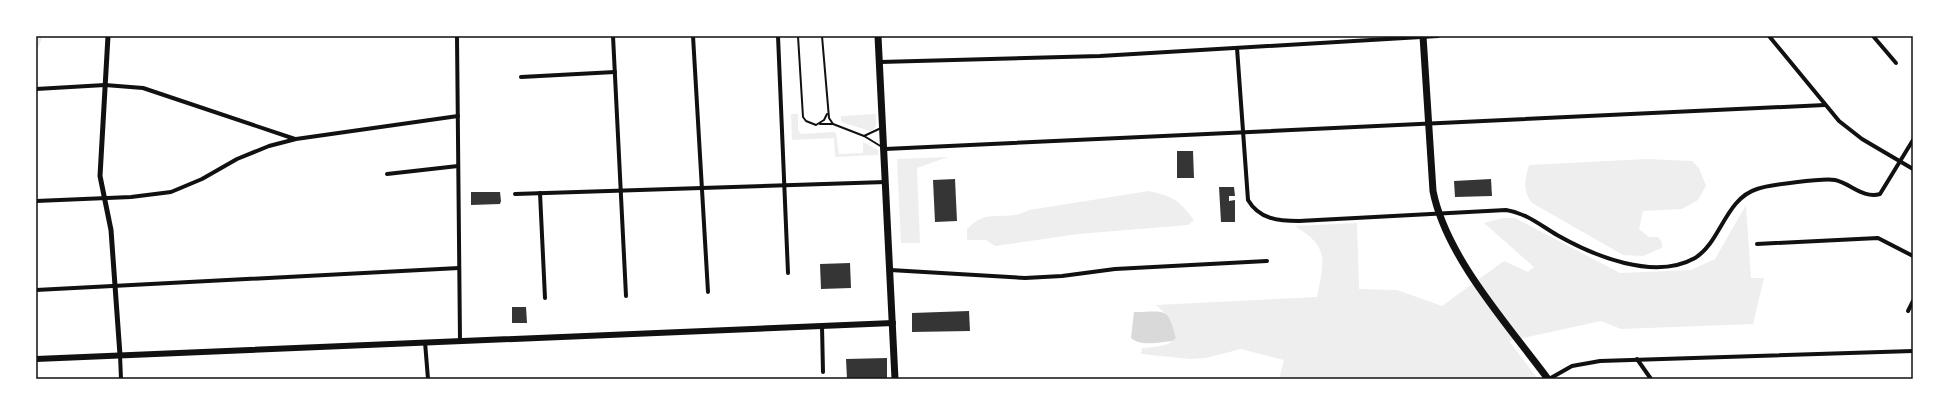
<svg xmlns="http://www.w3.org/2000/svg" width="1949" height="415" font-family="Quicksand,sans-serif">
  <rect width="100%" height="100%" fill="#fff"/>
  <g fill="#eee">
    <path d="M36,36h7l-7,17z"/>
    <path d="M791,114h7v16l3,4 32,-2 3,1 3,21 24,-1v-11l15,8v5l-43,2 -1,-19 -42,2z"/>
    <path d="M876,114c0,8 2,14 -6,17l-26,-8 -3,-2v-5z"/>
    <path d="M948,157l-31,11 3,75h-19l-4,-84z"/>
    <path d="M1647,159l45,2 7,7 7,18 -8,14 -16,9 -39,2 -4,18 10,8h9l4,5v6l-19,8 -20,-1 -91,-52c-10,-13 -7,-24 -3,-38z"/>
    <path d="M1149,191c25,6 29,8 45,29l-6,5 -110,9 -83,12 -9,-6h-19v-11c18,-18 25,-11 47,-14 5,0 10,-3 15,-5z"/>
    <path d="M1746,205l5,73h13l-11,46 -132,5 -20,-8 -92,20 29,38h-259l5,-19 -43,-11 -35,9 -16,1 -49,-5 1,-6c11,-1 27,-1 34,-10 -5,-20 -6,-20 -20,-33l161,-8c7,-36 13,-50 -22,-71l62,-3 2,66 38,1 45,16 62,-45 24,11 6,-5 -50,-44 19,-5h12l105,55 71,-3 24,-11z"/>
  </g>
  <path fill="#d9d9d9" d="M1134,312c30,0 34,-7 42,26l-3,3c-12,1 -32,6 -42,-3z"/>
  <g fill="#353535">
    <path d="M1177,151h16l1,27h-17z"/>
    <path d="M955,179l2,42 -22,1 -2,-42z"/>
    <path d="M1491,179l1,17 -37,1 -1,-16z"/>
    <path d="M1219,187h15l1,9h-6v5l6,-1v22h-14z"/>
    <path d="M471,192h29l1,9 -1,3 -29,1z"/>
    <path d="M850,263l1,25 -30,1 -1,-25z"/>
    <path d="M512,307h14l1,16h-15z"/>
    <path d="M969,311l1,20 -58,1v-19z"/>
    <path d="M887,358v21h-40l-1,-20z"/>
  </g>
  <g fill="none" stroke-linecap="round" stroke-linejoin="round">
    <g stroke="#111" stroke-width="2">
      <path d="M798,36l5,81 3,4 10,4 8,-5 3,-6"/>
      <path d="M822,36l7,82 4,6 31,12 18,11"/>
      <path d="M820,124h13"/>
      <path d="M864,136l17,-8"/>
    </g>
    <g stroke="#111" stroke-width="4">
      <path d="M457,36l3,305"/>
      <path d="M613,36l13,260"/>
      <path d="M693,36l15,256"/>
      <path d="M778,36l10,237"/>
      <path d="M1769,36l70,85 23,18 51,30"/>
      <path d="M1873,36l23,27"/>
      <path d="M1237,48l11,152c11,19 30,21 51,21l207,-11c20,3 34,15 51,25 37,21 97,46 138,23 26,-16 30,-59 62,-69 11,-4 66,-11 78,-9 15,3 28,19 45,14l33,-54"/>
      <path d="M880,62l220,-6 338,-20"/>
      <path d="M521,77l94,-5"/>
      <path d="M36,89l69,-4 38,3 152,51"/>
      <path d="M885,149l940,-44"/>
      <path d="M387,174l71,-8"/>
      <path d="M540,193l5,105"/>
      <path d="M515,194l371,-12"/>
      <path d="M36,201l95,-4 40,-5 31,-13 35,-20 32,-13 27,-7 162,-23"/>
      <path d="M1757,244l121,-6 35,18"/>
      <path d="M890,270l135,8 37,-2 53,-7 152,-8"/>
      <path d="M36,290l423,-22"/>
      <path d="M1908,311l5,-10"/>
      <path d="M822,326l1,46"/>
      <path d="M425,342l3,37"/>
      <path d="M120,355l1,24"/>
      <path d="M1637,359l14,20"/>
      <path d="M1549,379l23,-13 28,-5 313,-10"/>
    </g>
    <path stroke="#111" stroke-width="5" d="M108,36l-8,140 11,54 9,125"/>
    <path stroke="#111" stroke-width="6" d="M36,359l857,-36"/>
    <g stroke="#111" stroke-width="7">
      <path d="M878,36l17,343"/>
      <path d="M1423,36l10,155c13,66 75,134 115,188"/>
    </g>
  </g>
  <rect width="1949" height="415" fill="none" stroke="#ffffff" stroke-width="74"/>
  <rect x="37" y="37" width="1875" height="341" fill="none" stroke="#111" stroke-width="1.5"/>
</svg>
